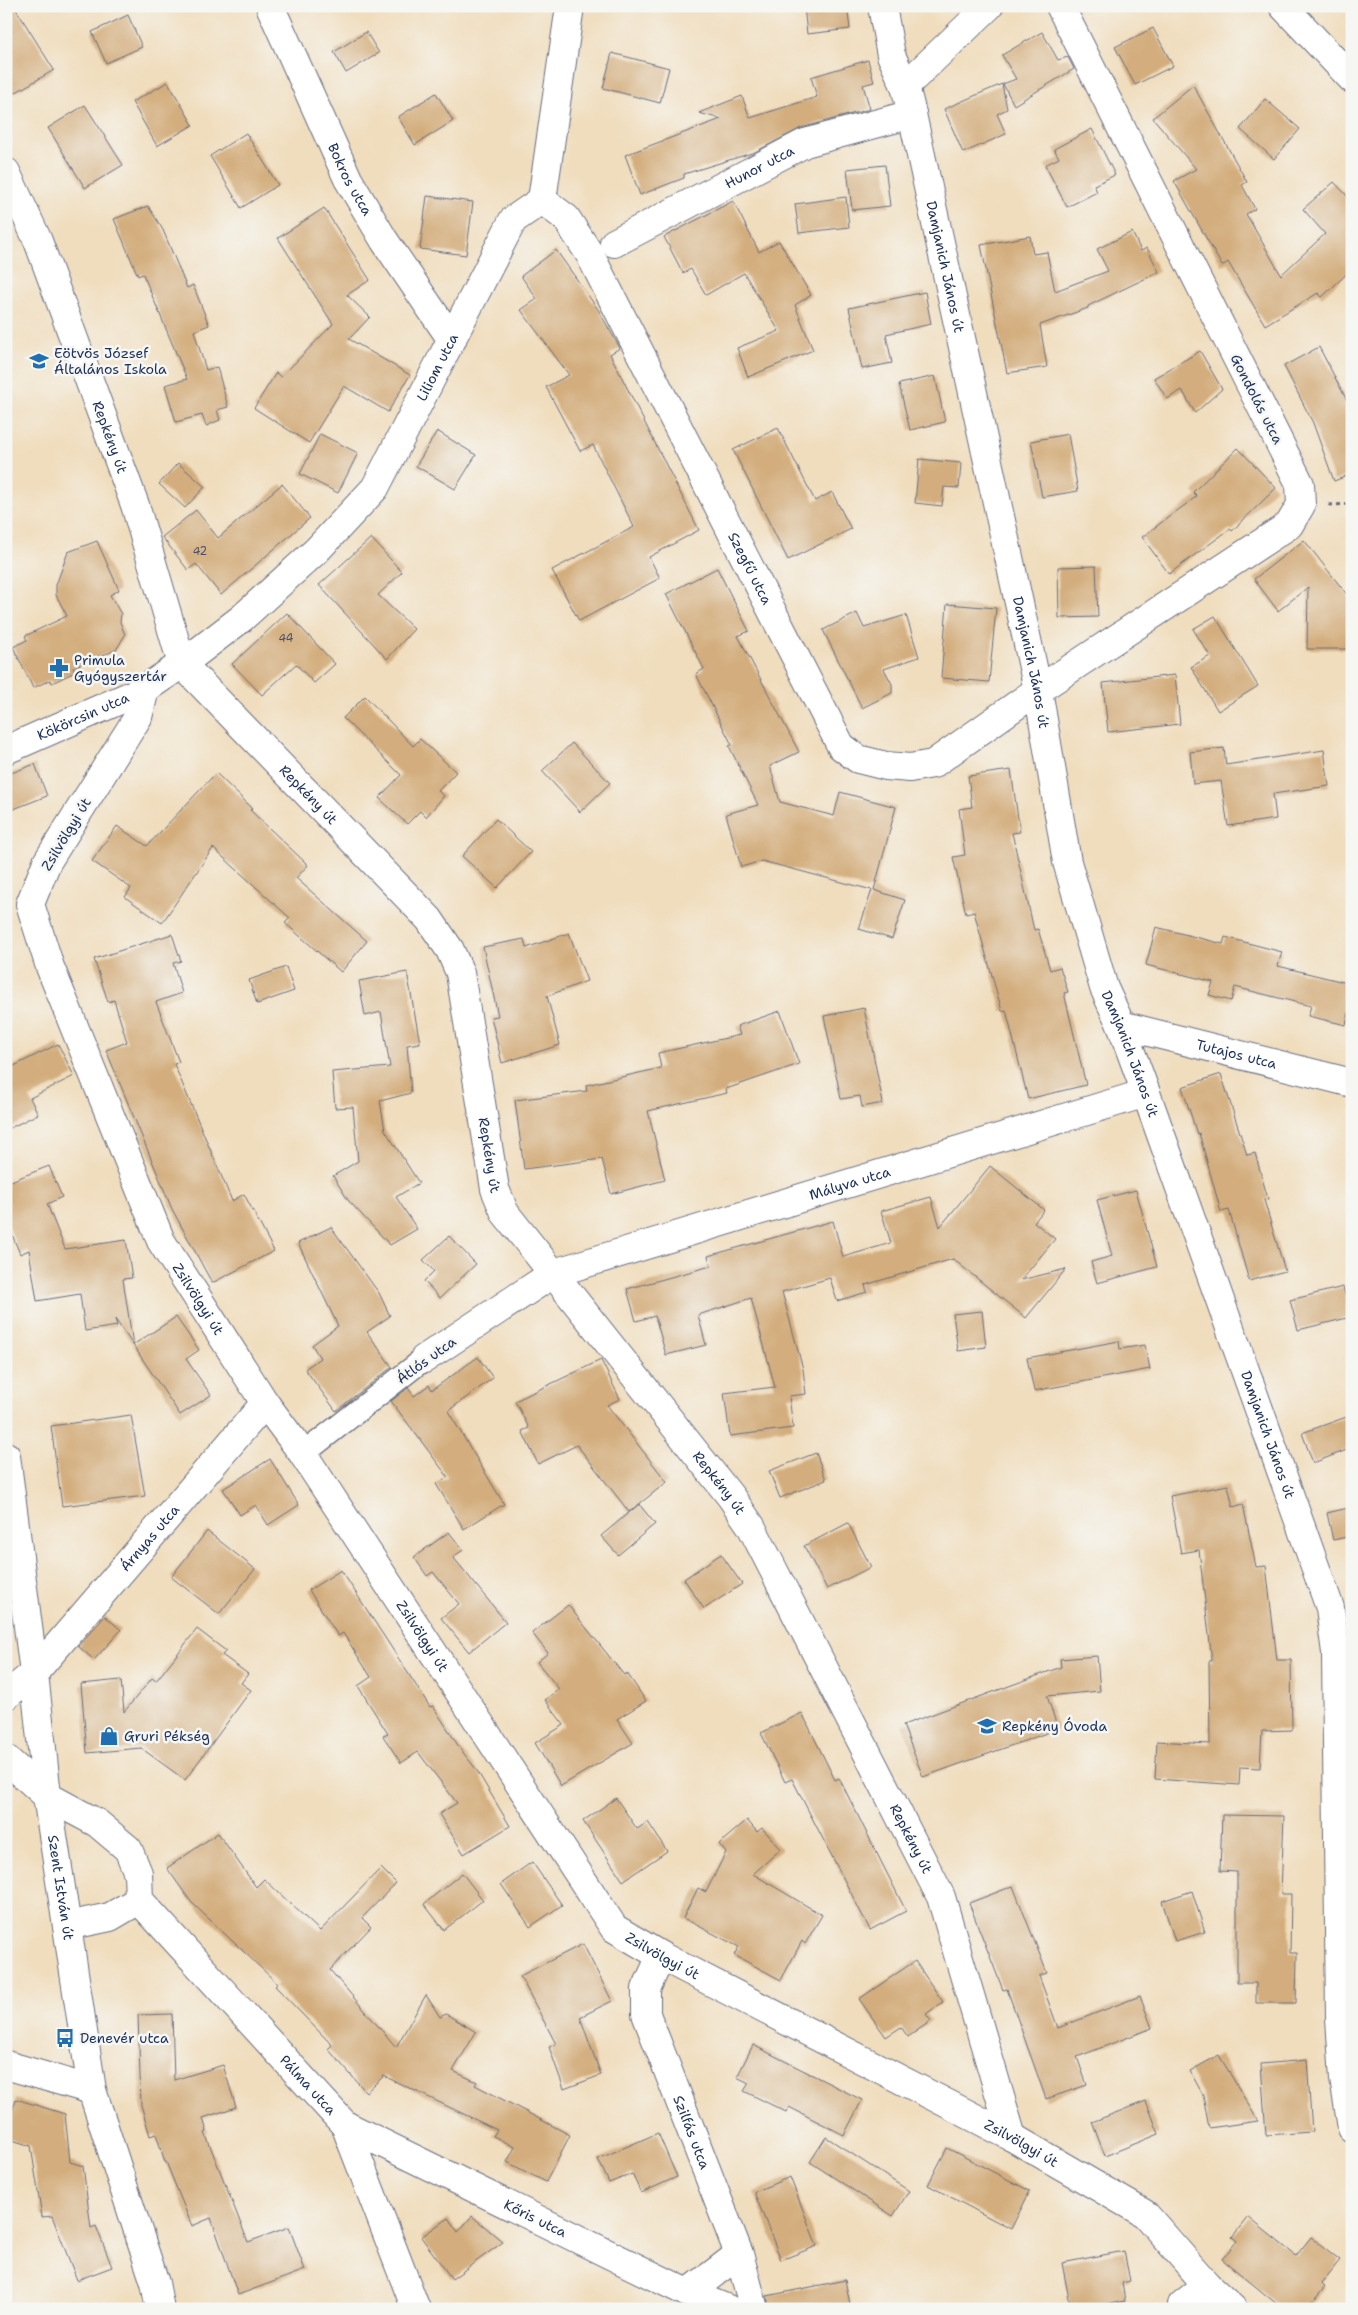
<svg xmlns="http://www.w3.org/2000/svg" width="1358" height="2315" font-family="'Shantell Sans',sans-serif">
  <rect width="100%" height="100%" fill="#f6f6f2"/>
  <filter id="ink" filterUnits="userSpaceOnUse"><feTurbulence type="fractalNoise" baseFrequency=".02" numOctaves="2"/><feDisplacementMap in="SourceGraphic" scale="10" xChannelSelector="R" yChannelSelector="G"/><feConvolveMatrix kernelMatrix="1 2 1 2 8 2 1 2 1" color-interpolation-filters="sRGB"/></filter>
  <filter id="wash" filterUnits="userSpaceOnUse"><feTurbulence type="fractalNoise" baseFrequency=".0096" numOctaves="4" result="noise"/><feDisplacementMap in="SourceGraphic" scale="20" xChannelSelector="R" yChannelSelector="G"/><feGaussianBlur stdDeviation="1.12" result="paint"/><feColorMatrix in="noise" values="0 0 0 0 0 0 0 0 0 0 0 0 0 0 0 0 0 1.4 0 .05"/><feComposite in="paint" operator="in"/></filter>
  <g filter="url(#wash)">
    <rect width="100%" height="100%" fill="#f0ddbd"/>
    <g id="blocks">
      <g fill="#d3ad7d">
        <path d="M6,6h8l40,64 -48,28z"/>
        <path d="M804,6h43l3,23 -43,5z"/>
        <path d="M128,15l14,32 -36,16 -14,-31z"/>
        <path d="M1153,28l20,38 -38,19 -20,-38z"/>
        <path d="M366,32l13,21 -33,20 -12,-21z"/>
        <path d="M1042,32l16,28 10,-3 6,12 -60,36 -11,-21 13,-5 -14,-24z"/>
        <path d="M612,53l57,15 -9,35 -57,-15z"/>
        <path d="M868,60l6,22 -11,3 7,24 -69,19 -46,24 -71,22v4l-44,17 -15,-40 96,-36 -22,-6 43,-17 8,22 67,-21 -6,-20z"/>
        <path d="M168,82l25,43 -36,21 -25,-44z"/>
        <path d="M1002,84l5,25 -10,5 9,20 -43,19 -19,-44z"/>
        <path d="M1193,85l54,97 -5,3 13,24 -9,5 35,61 44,-41 -22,-25 31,-27 18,19v68l-30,28 -4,-4 -53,32 -37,-63 -6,4 -48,-85 22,-12 -43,-51z"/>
        <path d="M436,93l17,28 -38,24 -17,-28z"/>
        <path d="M1265,99l35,30 -26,30 -34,-30z"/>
        <path d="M85,105l38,60 -38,23 -37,-60z"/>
        <path d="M1092,129l23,46 -21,10 3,7 -30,15 -22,-42 14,-7 -5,-9z"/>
        <path d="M246,133l32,52 -37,23 -31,-52z"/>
        <path d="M885,165l5,41 -38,4 -5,-41z"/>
        <path d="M427,196l46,6 -7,53 -46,-6z"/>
        <path d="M846,197l3,30 -50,6 -4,-29z"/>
        <path d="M733,201l26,51 20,-11 32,54 -16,10 18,45 -65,27 -11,-29 42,-17 -35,-58 -38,22 -15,-26 -8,4 -19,-36z"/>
        <path d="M148,206l15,24 24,58 6,-3 16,40 -15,6 12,39 11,-3 11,40 -11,3 3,10 -14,6 -4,-11 -26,7 -11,-37 22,-6 -44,-105 -5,2 -24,-57z"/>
        <path d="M324,208l46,72 -23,15 23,22 -21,22 61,36 -22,37 -44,-26 -35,57 -55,-35 22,-35 5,4 52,-53 -55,-86z"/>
        <path d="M1132,232l9,19 6,-3 12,24 -71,34v2l-48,17 7,42 -40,6 -26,-128 49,-9 3,18 14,-2 8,39 53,-20 -11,-22z"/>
        <path d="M556,250l41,58 23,40 -10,6 89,176 -50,27 11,21 -81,43 -27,-51 82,-43 -41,-82 -13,6 -34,-64 23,-12 -48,-65 16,-11 -16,-23z"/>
        <path d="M925,292l6,32 -45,10 6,29 -30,6 -13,-61z"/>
        <path d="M1319,347l33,63v64l-18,7 -21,-58 -29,-57z"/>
        <path d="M1200,351l22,38 -27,24 -13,-23 -15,9 -13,-21z"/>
        <path d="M935,376l10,46 -35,8 -11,-46z"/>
        <path d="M778,428l37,73 17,-9 19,37 -63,31 -55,-110z"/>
        <path d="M437,431l39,24 -21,34 -39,-23z"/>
        <path d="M320,434l38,19 -20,40 -38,-19z"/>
        <path d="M1068,434l10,57 -36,6 -11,-56z"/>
        <path d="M1238,448l38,40 -44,43 -2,-2 -61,45 -27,-37 55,-41 -4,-4z"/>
        <path d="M919,459l42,4 -2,25 -15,-1 -2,19 -27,-3z"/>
        <path d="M178,463l27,24 -20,21 -26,-24z"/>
        <path d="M282,484l28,34 -89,77 -25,-31 -8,6 -26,-33 34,-27 22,28z"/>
        <path d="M371,538l31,34 -24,23 36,34 -27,30 -68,-74z"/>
        <path d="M1304,540l48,61v48h-45l1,-62 -30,24 -24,-32z"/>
        <path d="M97,541l22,49 -9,5 11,19 -1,8 5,13 -9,15 -43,17 2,5 -23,11 -2,-3 -17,8 -20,-41 14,-7 -2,-4 42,-20 -11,-21v-10l12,-33z"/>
        <path d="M1096,566l2,51 -39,1 -1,-51z"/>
        <path d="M717,568l32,63 -11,5 61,116 -29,14 10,36 54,14 6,-24 56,15 -22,83 31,10 -13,39 -33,-10 13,-39 -110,-29 -21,6 -15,-53 32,-9 -29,-59 3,-1 -36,-71 8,-5 -38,-75z"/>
        <path d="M947,604l49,4 -7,74 -48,-4z"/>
        <path d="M287,613l48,51 -21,19 -18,-19 -34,31 -30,-31z"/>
        <path d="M857,613l7,15 42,-13 13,42 -35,12 8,15v9l-30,15 -39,-78z"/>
        <path d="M1215,616l43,70 -40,25 -27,-44 19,-11 -17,-27z"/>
        <path d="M1175,675l5,49 -72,8 -5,-49z"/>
        <path d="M365,696l48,50 7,-7 36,33 -18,19 6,5 -18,21 -6,-6 -13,13 -28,-26 22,-23 -58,-57z"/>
        <path d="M572,743l38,40 -30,29 -38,-41z"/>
        <path d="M1224,748l2,17 98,-15 5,36 -56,8 3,25 -48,7 -7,-45 -28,3 -3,-32z"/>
        <path d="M35,764l12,32 -41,16v-37z"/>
        <path d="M1011,770l9,62 -8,1 22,97 4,-1 12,41 10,-3 8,25 -4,1 22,92 -58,14 -22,-89 -4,1 -28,-99 -8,2 -13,-57 12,-2 -6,-46 13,-2 -4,-31z"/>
        <path d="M216,773l36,35 -2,2 58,55 -12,13 71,63 -26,31 -56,-49 5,-5 -77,-70 -51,75 -37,-26 6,-9 -39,-27 25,-35 30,20z"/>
        <path d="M496,819l35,33 -34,36 -35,-32z"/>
        <path d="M1156,927l67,17 2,-7 57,15 -4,14 74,18v18l-6,23 -38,-9 3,-10 -76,-19 -4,14 -22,-6 4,-13 -67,-17z"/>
        <path d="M569,933l18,48 -40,15 13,49 -58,18 -11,-46 7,-1 -15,-69 41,-8 2,9z"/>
        <path d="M172,934l9,27 -8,2 9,30 -26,9 23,60 -5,2 58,137 12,-7 30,57 -62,32 -40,-74 -66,-159 21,-8 -13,-42 -6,2 -14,-43z"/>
        <path d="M286,967l8,24 -37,13 -8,-24z"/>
        <path d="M407,972l13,71 -13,2 4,48 -31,8 5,29 34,53 -23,14 21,32 -27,16 -42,-45 -15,-24 25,-15 -5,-54 -18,1 -3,-36 58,-5 -9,-55 -16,4 -6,-35z"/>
        <path d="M864,1008l19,95 -21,4 -2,-11 -19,3 -17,-83z"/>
        <path d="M780,1011l19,53 -73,25 1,4 -79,18 17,69 -54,14 -9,-35 -78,10 -9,-69 72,-9 -1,-6 75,-17 -3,-15 82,-18 -3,-9z"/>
        <path d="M58,1044l16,32 -44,22 8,16 -32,16v-80l8,16z"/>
        <path d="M1221,1074l26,81 8,-2 13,46 -4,1 21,71 -36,10 -20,-71 -8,2 -22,-79 -2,1 -15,-47z"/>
        <path d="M49,1166l13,31 -15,7 18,45 61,-9 6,38 -9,1 10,66 -18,-26 2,7 -32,5 -5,-37 -43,7 -8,-51 -9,4 -14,-34v-37z"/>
        <path d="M990,1166l54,44 -10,12 21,17 -34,41 45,-11 -40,49 -73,-59 -88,26 2,7 -30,9 -7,-23 -48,14 21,77 3,25 -17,2 4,32 -63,8 -6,-43 51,-6 -24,-89 -53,17 8,30 -40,10 -11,-39 -19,5 -9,-32 84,-23 -3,-10 125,-35 10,36 48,-14 -10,-32 50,-14 9,30z"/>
        <path d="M1136,1190l21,77 -60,16 -6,-21 21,-6 -15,-56z"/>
        <path d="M331,1227l48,66 11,23 -23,16 25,35 -56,44 -31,-42 15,-11 -8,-13 26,-19 -40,-83z"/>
        <path d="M449,1236l27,28 -36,34 -16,-17 10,-10 -11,-11z"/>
        <path d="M1343,1287l8,30 -53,13 -8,-30z"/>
        <path d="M982,1311l4,36 -28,4 -5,-37z"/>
        <path d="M176,1317l23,33 -13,9 25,36 -31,20 -47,-70z"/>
        <path d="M1119,1341l1,8 25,-4 5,24 -116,22 -7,-33z"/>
        <path d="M478,1357l15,21 -45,33 56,93 -40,25 -28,-45 12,-7 -57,-76 17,-13 6,8 15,-11 3,5z"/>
        <path d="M601,1360l19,39 -13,6 60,77 -38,30 -52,-67 -39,19 -16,-33 7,-3 -14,-27z"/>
        <path d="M131,1415l14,81 -83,10 -11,-80z"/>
        <path d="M1352,1415v33l-39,15 -11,-30z"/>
        <path d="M816,1453l10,27 -46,18 -11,-27z"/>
        <path d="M270,1459l29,46 -31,20 -12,-20 -16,10 -17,-26z"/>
        <path d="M1228,1485l5,22 10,-3 13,63 10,-1 11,94h14l1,70 -30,1 -2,37 -20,-1 -1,18 -84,-6 2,-38 53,3 -1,-83h3l-13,-111 -18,3 -11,-57z"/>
        <path d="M639,1504l16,20 -37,31 -17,-19z"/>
        <path d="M1352,1507v29l-19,4 -6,-27z"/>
        <path d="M848,1523l23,44 -44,22 -23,-43z"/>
        <path d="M207,1531l48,38 -36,45 -48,-37z"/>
        <path d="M449,1532l14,18 -10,7 53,65 -37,30 -28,-34 18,-14 -26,-32 -6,4 -13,-19z"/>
        <path d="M721,1554l21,30 -38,25 -20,-30z"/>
        <path d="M341,1570l89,137 3,-1 28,44 15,19 34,57 -46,28 -25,-40 18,-11 -39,-51 -17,11 -18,-27 5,-2 -30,-48 13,-9 -28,-44 -5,3 -29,-46z"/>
        <path d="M568,1605l56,70 3,-2 19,28 -29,18 16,24 -72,43 -26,-43 29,-18 -19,-25 14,-11 -22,-27 11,-9 -16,-20z"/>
        <path d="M105,1616l16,14 -27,30 -16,-14z"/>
        <path d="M197,1629l29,22 -4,4 26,19 -7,9 10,7 -66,90 -44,-32 -54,5 -6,-69 40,-4 3,32 28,-34 4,3z"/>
        <path d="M1097,1656l3,35 -53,5 11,33 -135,48 -20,-52 158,-58 -1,-8z"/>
        <path d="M802,1713l33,67 4,-2 67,133 -36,19 -78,-151 -7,3 -24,-49z"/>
        <path d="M616,1798l21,31 11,-7 19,29 -44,30 -40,-60z"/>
        <path d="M1222,1815l62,1 -3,78h10l-1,59h7l-1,50h-40v-20h-19v-111l-17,-1z"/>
        <path d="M747,1820l10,12 5,-4 19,21 -28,25 69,41 -17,29 -3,-3 -21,39 -47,-25 5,-8 -56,-29 15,-30 8,4 20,-40 -7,-8z"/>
        <path d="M218,1833l38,54 8,-8 56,52 61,-63 15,15 -34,35 9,9 -41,43 66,77 30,-52 14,22 6,-3 30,18 -23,39 24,11 -2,3 95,50 -24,47 -39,-20 8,-15 -22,-11 4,-6 -113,-54 -18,16 -38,-43 4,-4 -57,-59 3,-2 -87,-82 -24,-34z"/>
        <path d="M532,1862l30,43 -32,22 -29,-43z"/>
        <path d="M462,1873l21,27 -39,30 -20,-26z"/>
        <path d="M1013,1886l34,87 -8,3 19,52 82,-32 12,32 -75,29 10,28 -41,14 -39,-110 -4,1 -34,-87z"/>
        <path d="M1192,1891l13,41 -30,9 -13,-40z"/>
        <path d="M583,1944l29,57 -32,16 21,58 -37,14 -15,-42 7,-3 -36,-68z"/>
        <path d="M915,1961l28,41 -17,12 5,7 -23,16 -7,-10 -15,10 -27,-38z"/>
        <path d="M172,2014l2,66 49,-15 13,42 -33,11 4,14 -2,1 43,109 41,-15 16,43 -67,25 -27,-77 -19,8 -26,-64h-1l-9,-28 -6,2 -9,-31 -3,-90z"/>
        <path d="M753,2045l109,55 -18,35 -55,-28 -3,5 -42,-21 5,-8 -12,-6z"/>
        <path d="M1219,2055l39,66 -49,7 -6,-33 -13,-24z"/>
        <path d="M1307,2060l5,72 -46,3 -5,-71z"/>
        <path d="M16,2099l49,15 5,48 13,4 8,62 5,-2 16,41 -35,13 -25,-64 -10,1 -11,-71 -25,-8v-10z"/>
        <path d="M1146,2101l13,33 -54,22 -13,-34z"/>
        <path d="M658,2133l19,44 -36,16 -9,-19 -23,9 -11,-24z"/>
        <path d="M826,2137l83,54 -16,25 -83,-54z"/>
        <path d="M947,2148l83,43 -19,38 -83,-44z"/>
        <path d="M790,2177l27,69 -36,14 -27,-68z"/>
        <path d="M472,2216l31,26 -51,37 -31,-42 27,-19 10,14z"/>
        <path d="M1248,2217l48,39 15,-19 29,23 -19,24 4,3 -18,22h-24l-61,-50 15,-18 -5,-4z"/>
        <path d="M1124,2251l6,30 -8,2 3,18 -38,8h-16l-9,-46z"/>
        <path d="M845,2280l6,29h-82l-2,-13z"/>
      </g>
    </g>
  </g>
  <g filter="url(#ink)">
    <use href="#blocks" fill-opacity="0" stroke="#666c7f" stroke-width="1"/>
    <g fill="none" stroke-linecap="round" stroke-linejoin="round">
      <g stroke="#666c7f" stroke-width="25">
        <path id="pedestrian" d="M303,1454l121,-95"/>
      </g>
      <g stroke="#666c7f" stroke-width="30">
        <g id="minor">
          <path id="s1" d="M270,6l78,173 36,61 68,100"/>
          <path id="s2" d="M882,6l9,49 14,31 7,28 126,576 29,172 37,126 17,37 25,68 184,515 6,45 4,366 4,60 8,49"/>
          <path d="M1283,6l69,73"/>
          <path d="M905,86l84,-80"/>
          <path id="s3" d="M6,172l32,69 97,264 47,159 247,255 21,31 10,23 35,216 10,24 226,284 20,29 190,371 71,240"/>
          <path id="s4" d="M542,200l24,18 23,35 252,493 17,13 28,7 24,2 23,-4 105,-74 251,-165 12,-20 -1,-21 -240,-478"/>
          <path id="s5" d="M614,243l191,-100 107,-29"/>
          <path id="s6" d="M145,689l-7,28 -91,145 -17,42 20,63 111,274 104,162 38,51 311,474 47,28 351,181 133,77 62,71 26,24"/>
          <path id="s7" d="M6,750l139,-61 37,-25 60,-46 75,-68 58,-62 138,-268 29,-20 28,-194"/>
          <path id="s8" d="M1121,1025l231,58"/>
          <path id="s9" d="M424,1359l130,-86 592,-180"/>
          <path id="s10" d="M6,1696l28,-23 231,-270"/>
          <path id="s11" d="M6,1759l41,37 50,27 31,26 10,24 1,27 206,225 71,184"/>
          <path d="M67,1926l43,-9 29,-17"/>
          <path id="s12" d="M661,1956l-15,33v25l93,240 15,55"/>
          <path d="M6,2065l86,25"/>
          <path id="s13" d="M345,2125l343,168 40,16"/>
          <path d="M688,2293l51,-39"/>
          <path d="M1182,2309v-4l25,-20"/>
        </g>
      </g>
      <g stroke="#666c7f" stroke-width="30">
        <g id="tertiary">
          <path id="s14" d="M6,1456l28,217 13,123 45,294 63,193 5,26"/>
        </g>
      </g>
      <path stroke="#666c7f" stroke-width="3" stroke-dasharray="4 4" stroke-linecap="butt" d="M1329,505l23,-1"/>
      <use href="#pedestrian" stroke="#fff" stroke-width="22"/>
      <use href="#minor" stroke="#fff" stroke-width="28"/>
      <use href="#tertiary" stroke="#fff" stroke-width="28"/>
    </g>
  </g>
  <defs>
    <g id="school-bare" transform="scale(1.5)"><path d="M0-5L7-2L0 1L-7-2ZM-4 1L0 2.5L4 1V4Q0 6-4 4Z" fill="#1f6fb2" stroke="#f6f6f2" stroke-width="2.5" paint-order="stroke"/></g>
    <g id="pharmacy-bare" transform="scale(1.5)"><path d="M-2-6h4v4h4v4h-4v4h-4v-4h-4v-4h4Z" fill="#1f6fb2" stroke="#f6f6f2" stroke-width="2.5" paint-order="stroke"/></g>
    <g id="shop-bare" transform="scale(1.5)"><path d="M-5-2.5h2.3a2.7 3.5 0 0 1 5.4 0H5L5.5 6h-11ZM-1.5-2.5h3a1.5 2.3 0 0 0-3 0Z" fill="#1f6fb2" stroke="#f6f6f2" stroke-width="2.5" paint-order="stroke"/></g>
    <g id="bus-bare" transform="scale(1.5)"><path d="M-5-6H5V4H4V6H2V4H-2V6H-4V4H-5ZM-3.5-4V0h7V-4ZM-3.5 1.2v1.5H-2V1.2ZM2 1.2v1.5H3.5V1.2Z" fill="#1f6fb2" stroke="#f6f6f2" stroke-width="2.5" paint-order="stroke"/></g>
  </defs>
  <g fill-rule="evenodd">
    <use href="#school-bare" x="39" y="361"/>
    <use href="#pharmacy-bare" x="59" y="668"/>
    <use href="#school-bare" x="987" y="1726"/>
    <use href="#shop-bare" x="109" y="1736"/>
    <use href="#bus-bare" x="65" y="2038"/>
  </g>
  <g text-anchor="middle" stroke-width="5" stroke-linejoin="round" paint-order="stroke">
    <g font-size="11" fill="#494e66">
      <text x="200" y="555">42</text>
      <text x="286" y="642">44</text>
    </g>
    <g font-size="14" fill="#1b2f5e" stroke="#f6f6f2">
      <text dy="5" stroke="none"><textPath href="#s5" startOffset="164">Hunor utca</textPath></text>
      <text dy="5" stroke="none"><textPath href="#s1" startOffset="191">Bokros utca</textPath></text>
      <text dy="5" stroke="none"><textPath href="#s2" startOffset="269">Damjanich János út</textPath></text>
      <text dy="5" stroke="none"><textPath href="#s7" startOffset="594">Liliom utca</textPath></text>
      <text transform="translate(1257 399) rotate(63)" y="5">Gondolás utca</text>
      <text dy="5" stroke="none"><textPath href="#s3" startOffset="285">Repkény út</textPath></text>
      <text dy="5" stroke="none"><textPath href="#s4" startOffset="426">Szegfű utca</textPath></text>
      <text dy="5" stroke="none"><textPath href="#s2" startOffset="674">Damjanich János út</textPath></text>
      <text dy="5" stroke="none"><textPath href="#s7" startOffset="84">Kökörcsin utca</textPath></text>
      <text dy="5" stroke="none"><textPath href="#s3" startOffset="705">Repkény út</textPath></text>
      <text transform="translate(66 834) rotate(-59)" y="5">Zsilvölgyi út</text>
      <text dy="5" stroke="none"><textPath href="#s2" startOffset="1079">Damjanich János út</textPath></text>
      <text dy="5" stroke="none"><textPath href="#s8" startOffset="119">Tutajos utca</textPath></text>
      <text dy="5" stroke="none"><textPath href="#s3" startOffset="1125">Repkény út</textPath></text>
      <text dy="5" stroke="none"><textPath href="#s9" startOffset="465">Mályva utca</textPath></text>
      <text dy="5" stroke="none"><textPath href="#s6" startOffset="676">Zsilvölgyi út</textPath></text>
      <text transform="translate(426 1360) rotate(-36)" y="5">Átlós utca</text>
      <text dy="5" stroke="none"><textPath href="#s2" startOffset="1484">Damjanich János út</textPath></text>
      <text dy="5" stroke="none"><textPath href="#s3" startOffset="1530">Repkény út</textPath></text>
      <text dy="5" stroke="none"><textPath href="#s10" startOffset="214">Árnyas utca</textPath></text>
      <text dy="5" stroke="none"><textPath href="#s6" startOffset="1081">Zsilvölgyi út</textPath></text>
      <text dy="5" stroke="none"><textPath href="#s3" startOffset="1935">Repkény út</textPath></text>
      <text dy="5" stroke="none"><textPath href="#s14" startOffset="435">Szent István út</textPath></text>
      <text dy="5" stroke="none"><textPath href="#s6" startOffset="1486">Zsilvölgyi út</textPath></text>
      <text dy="5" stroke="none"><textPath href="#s11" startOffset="456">Pálma utca</textPath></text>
      <text dy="5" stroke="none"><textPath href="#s12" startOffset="188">Szilfás utca</textPath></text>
      <text dy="5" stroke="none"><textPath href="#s6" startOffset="1891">Zsilvölgyi út</textPath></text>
      <text dy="5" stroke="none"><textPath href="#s13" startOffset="212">Kőris utca</textPath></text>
    </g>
    <g font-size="14" fill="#1b2f5e" stroke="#f6f6f2" text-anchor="start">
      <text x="54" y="358">Eötvös József<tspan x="54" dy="16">Általános Iskola</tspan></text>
      <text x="74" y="665">Primula<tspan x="74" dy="16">Gyógyszertár</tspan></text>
      <text x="1002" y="1731">Repkény Óvoda</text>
      <text x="124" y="1741">Gruri Pékség</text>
      <text x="80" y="2043">Denevér utca</text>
    </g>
  </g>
  <rect width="1358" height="2315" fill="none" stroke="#f6f6f2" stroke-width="25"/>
</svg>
